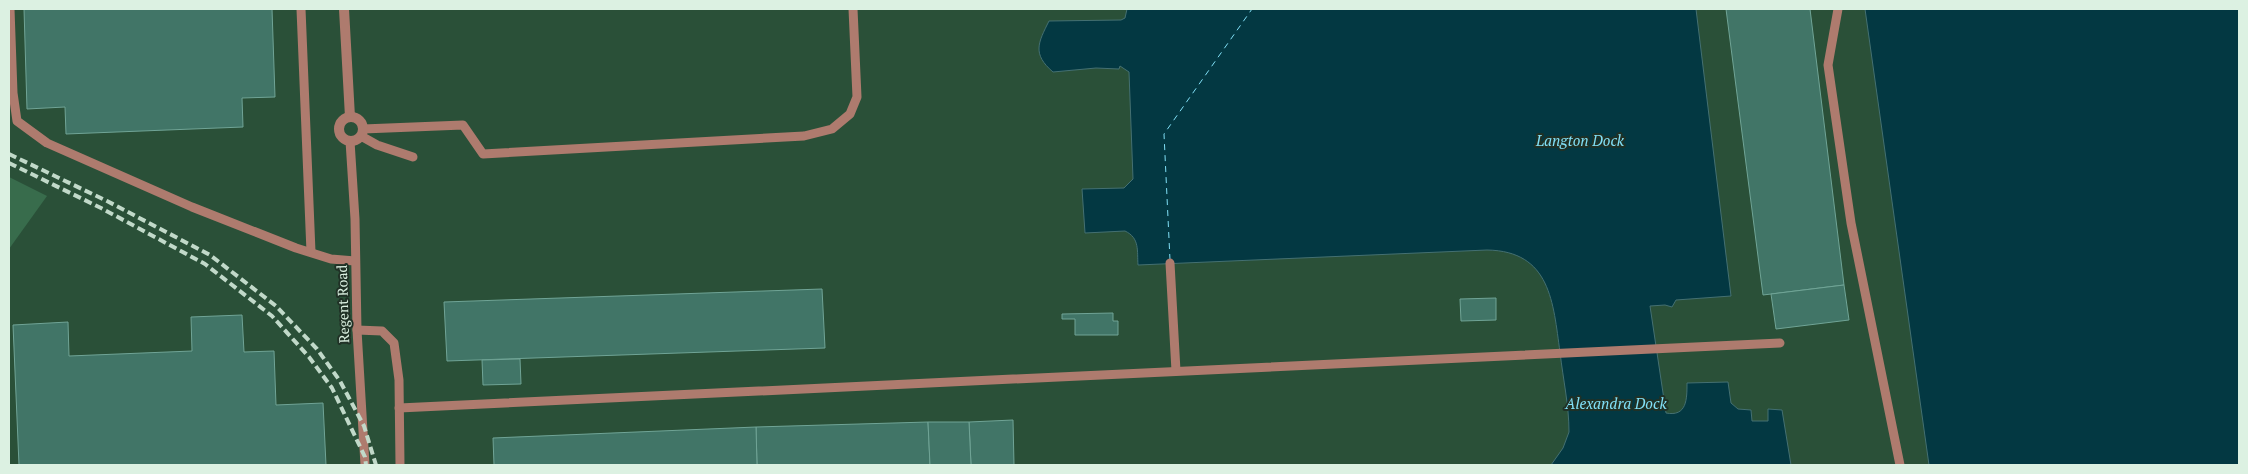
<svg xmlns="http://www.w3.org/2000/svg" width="2248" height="474" font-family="'PT Serif',serif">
  <rect width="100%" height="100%" fill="#2a5038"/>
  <path fill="#386c4c" d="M9,177l38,19 -38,53z"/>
  <g fill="#033842" stroke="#447072">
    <path d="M1127,9h569l35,287 -55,4 -4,7 -7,-2 -15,1 16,107c21,4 21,-14 21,-30l41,-1 3,21 7,6 13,1 1,11h16v-12l14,1 9,55h-240l12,-17 6,-16c0,-27 -6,-53 -9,-80 -7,-49 -9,-101 -73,-102l-349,15c-1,-14 2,-27 -13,-34l-40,2 -3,-44 42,-1 9,-9 -4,-107 -9,-6 -1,3 -23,-1 -43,4c-21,-18 -15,-29 -4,-51l72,-1 4,-2z"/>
    <path d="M1865,9h374v456h-310z"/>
  </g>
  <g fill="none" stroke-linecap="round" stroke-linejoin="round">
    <path stroke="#81e0f7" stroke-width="1" stroke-dasharray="6 5" stroke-linecap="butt" d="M1170,260l-6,-126 88,-125"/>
  </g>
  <g fill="#417567" stroke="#70a496">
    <path d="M24,9h248l3,88 -33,1 1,29 -177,7 -1,-27 -38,2z"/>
    <path d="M1726,9h84l34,276 -81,10z"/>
    <path d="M1844,285l5,35 -73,9 -5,-35z"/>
    <path d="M822,289l3,59 -378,13 -3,-59z"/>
    <path d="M1496,298v22l-35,1 -1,-22z"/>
    <path d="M1113,313v8h5v14h-43v-16h-13v-5z"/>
    <path d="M242,315l2,37 30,-1 2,54 47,-2 3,62h-307l-6,-140 55,-3 1,34 123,-5 -1,-34z"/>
    <path d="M520,359l1,25 -38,1 -1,-25z"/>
    <path d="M1013,420l1,45h-43l-2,-43z"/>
    <path d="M928,422l2,43h-173l-1,-38z"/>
    <path d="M928,422h41l2,43h-41z"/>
    <path d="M756,427l1,38h-263l-1,-27z"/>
  </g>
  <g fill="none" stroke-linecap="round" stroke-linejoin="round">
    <g stroke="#ae7b6e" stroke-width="9">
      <path d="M10,9l3,84 4,28 30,22 145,64 104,41 35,11 24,2"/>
      <path d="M301,9l10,243"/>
      <path d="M1838,9l-10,56 23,158 49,242"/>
      <path d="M363,129l100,-4 20,29 321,-18 28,-7 18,-15 7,-17 -4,-88"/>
      <path d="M361,136l16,9 36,12"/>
      <path d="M350,141l5,78 2,111 8,135"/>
      <path d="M1170,263l6,108"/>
      <path d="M357,330l25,1 12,12 5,37 1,85"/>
      <path d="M399,408l1381,-65"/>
    </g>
    <g stroke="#ae7b6e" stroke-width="10">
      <path d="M344,9l6,108"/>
      <circle cx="351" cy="129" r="12"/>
    </g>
    <g stroke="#c1d9c9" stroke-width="4" stroke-dasharray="8 4" stroke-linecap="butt">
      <path d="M9,154l98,47 103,54 66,51 41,43 23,32 24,45 12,39"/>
      <path d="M9,163l92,45 104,56 67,52 37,41 23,31 33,69 1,8"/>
    </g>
  </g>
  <g text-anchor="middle" stroke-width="4" stroke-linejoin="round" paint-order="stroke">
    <g font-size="14" fill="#dcf1e2" stroke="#203126">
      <text transform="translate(343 304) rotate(-92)" y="5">Regent Road</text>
    </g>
    <g font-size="15" font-style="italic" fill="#81e0f7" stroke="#203126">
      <text x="1580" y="146">Langton Dock</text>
      <text x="1616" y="409">Alexandra Dock</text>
    </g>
  </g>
  <rect width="2248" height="474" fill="none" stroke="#dcf1e2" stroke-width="20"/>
</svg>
